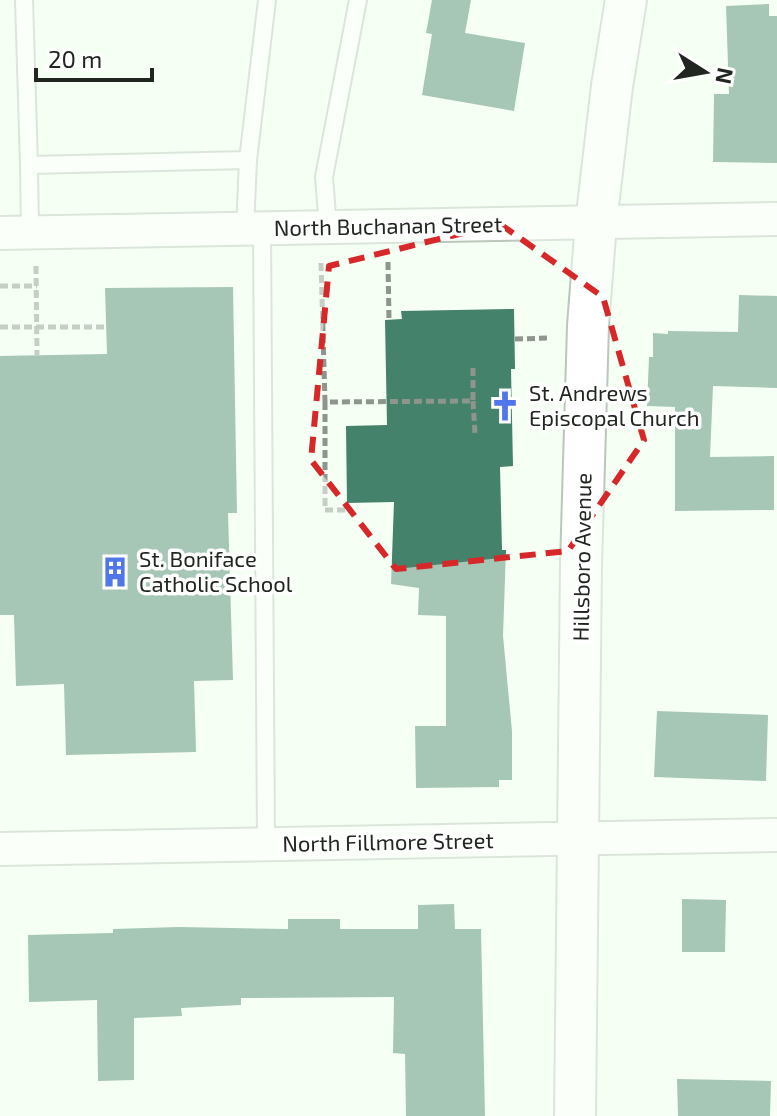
<svg xmlns="http://www.w3.org/2000/svg" width="777" height="1116" font-family="'Exo 2',sans-serif">
  <rect width="100%" height="100%" fill="#f5fff4"/>
  <g fill="#45826c">
    <path d="M432,0h39l-6,33 60,10 -11,68 -92,-16 10,-61 -6,-1z"/>
    <path d="M769,4v12h8v147l-64,-1 1,-68h15l-3,-88z"/>
    <path d="M233,287l4,226h-9l5,167 -39,1 2,71 -130,3 -2,-71 -48,2 -2,-71h-14v-259l107,-2 -2,-66z"/>
    <path d="M739,295l38,1v92l-64,-2 -3,71 64,-1v54l-99,1v-104l-28,-1 2,-49h4v-24l15,1v-3l70,1z"/>
    <path d="M514,309l1,60h-4l2,97 -13,1 2,83h4l-3,86 9,95v49h-13v7l-83,1 -1,-62h31v-110l-28,-1 1,-27 -28,-4 3,-82 -47,1 -1,-77 41,-1 -2,-105 17,-1 -1,-8z"/>
    <path d="M657,711l111,4 -2,66 -112,-4z"/>
    <path d="M682,899l44,1 -1,52h-43z"/>
    <path d="M454,904l1,25h26l4,187h-79l-1,-62 -12,-1 1,-56 -153,1v7l-60,3 1,8 -48,2v62l-36,1 -1,-81 -68,2 -1,-67 85,-2v-4l66,-2 109,2v-10h52v10h78v-24z"/>
    <path d="M677,1079l94,2 -1,35h-92z"/>
  </g>
  <g fill="none" stroke-linecap="round" stroke-linejoin="round">
    <g stroke="#bbc7ba" stroke-width="20">
      <g id="service">
        <path d="M24,0l5,165"/>
        <path d="M248,160l19,-160"/>
        <path d="M328,228l-4,-51 34,-177"/>
        <path d="M262,229l4,615"/>
        <path d="M30,233l-1,-68 219,-5 -3,69"/>
      </g>
    </g>
    <g stroke="#bbc7ba" stroke-width="36">
      <g id="minor">
        <path d="M0,233l777,-14"/>
        <path d="M0,849l777,-14"/>
      </g>
    </g>
    <g stroke="#bbc7ba" stroke-width="44">
      <path id="tertiary" d="M575,1116l6,-551 7,-239 8,-103 16,-137 14,-86"/>
    </g>
    <g stroke="#8e958d" stroke-width="5" stroke-dasharray="8 4" stroke-linecap="butt">
      <path d="M388,262l1,58"/>
      <path d="M321,263l4,139 148,-1v-33"/>
      <path d="M36,266l1,89"/>
      <path d="M0,286h37"/>
      <path d="M0,327h106"/>
      <path d="M515,339l33,-1"/>
      <path d="M473,401l2,33"/>
      <path d="M325,402v108h27"/>
    </g>
    <use href="#service" stroke="#fff" stroke-width="16"/>
    <use href="#minor" stroke="#fff" stroke-width="32"/>
    <use href="#tertiary" stroke="#fff" stroke-width="40"/>
  </g>
  <path d="M0 0H777V1116H0ZM500,224l103,73 41,143 -76,111 -172,18 -85,-109 18,-194z" fill="#f5fff4" fill-opacity=".55" fill-rule="evenodd"/>
  <path fill="none" stroke="#d62828" stroke-width="6" stroke-dasharray="16 10" stroke-linejoin="round" d="M500,224l103,73 41,143 -76,111 -172,18 -85,-109 18,-194z"/>
  <defs>
    <g id="church-bare" transform="scale(2.4)"><path d="M-1.2-6h2.4v3.5h3.3v2.4h-3.3V6h-2.4V-.1h-3.3v-2.4h3.3Z" fill="#5176ea" stroke="#fff" stroke-width="2.5" paint-order="stroke"/></g>
    <g id="building-bare" transform="scale(2.4)"><path d="M-4-6H4V6H1V3H-1V6H-4ZM-2.5-4.3h1.7v1.8h-1.7ZM.8-4.3h1.7v1.8H.8ZM-2.5-1h1.7V.8h-1.7ZM.8-1h1.7V.8H.8Z" fill="#5176ea" stroke="#fff" stroke-width="2.5" paint-order="stroke"/></g>
  </defs>
  <g fill-rule="evenodd">
    <use href="#church-bare" x="505" y="406"/>
    <use href="#building-bare" x="115" y="572"/>
  </g>
  <g text-anchor="middle" stroke-width="7" stroke-linejoin="round" paint-order="stroke">
    <g font-size="22" fill="#212621" stroke="#fff">
      <text transform="translate(388 226) rotate(-1)" y="8">North Buchanan Street</text>
      <text transform="translate(582 557) rotate(-89)" y="8">Hillsboro Avenue</text>
      <text transform="translate(388 842) rotate(-1)" y="8">North Fillmore Street</text>
    </g>
    <g font-size="22" fill="#212621" stroke="#fff" text-anchor="start">
      <text x="529" y="401">St. Andrews<tspan x="529" dy="25">Episcopal Church</tspan></text>
      <text x="139" y="567">St. Boniface<tspan x="139" dy="25">Catholic School</tspan></text>
    </g>
  </g>
  <g transform="translate(705 72) rotate(101)" stroke="#ffffff" stroke-width="6" paint-order="stroke">
  <path d="M0-6L14 30L0 20L-14 30Z" fill="#212621"/>
  <text y="-12" font-size="22" font-weight="bold" text-anchor="middle" fill="#212621">N</text>
  </g>
  <path d="M36 68v12h116v-12" fill="none" stroke="#212621" stroke-width="4"/>
  <text x="48" y="68" font-size="24" fill="#212621" stroke="#ffffff" stroke-width="6" paint-order="stroke">20 m</text>
</svg>
